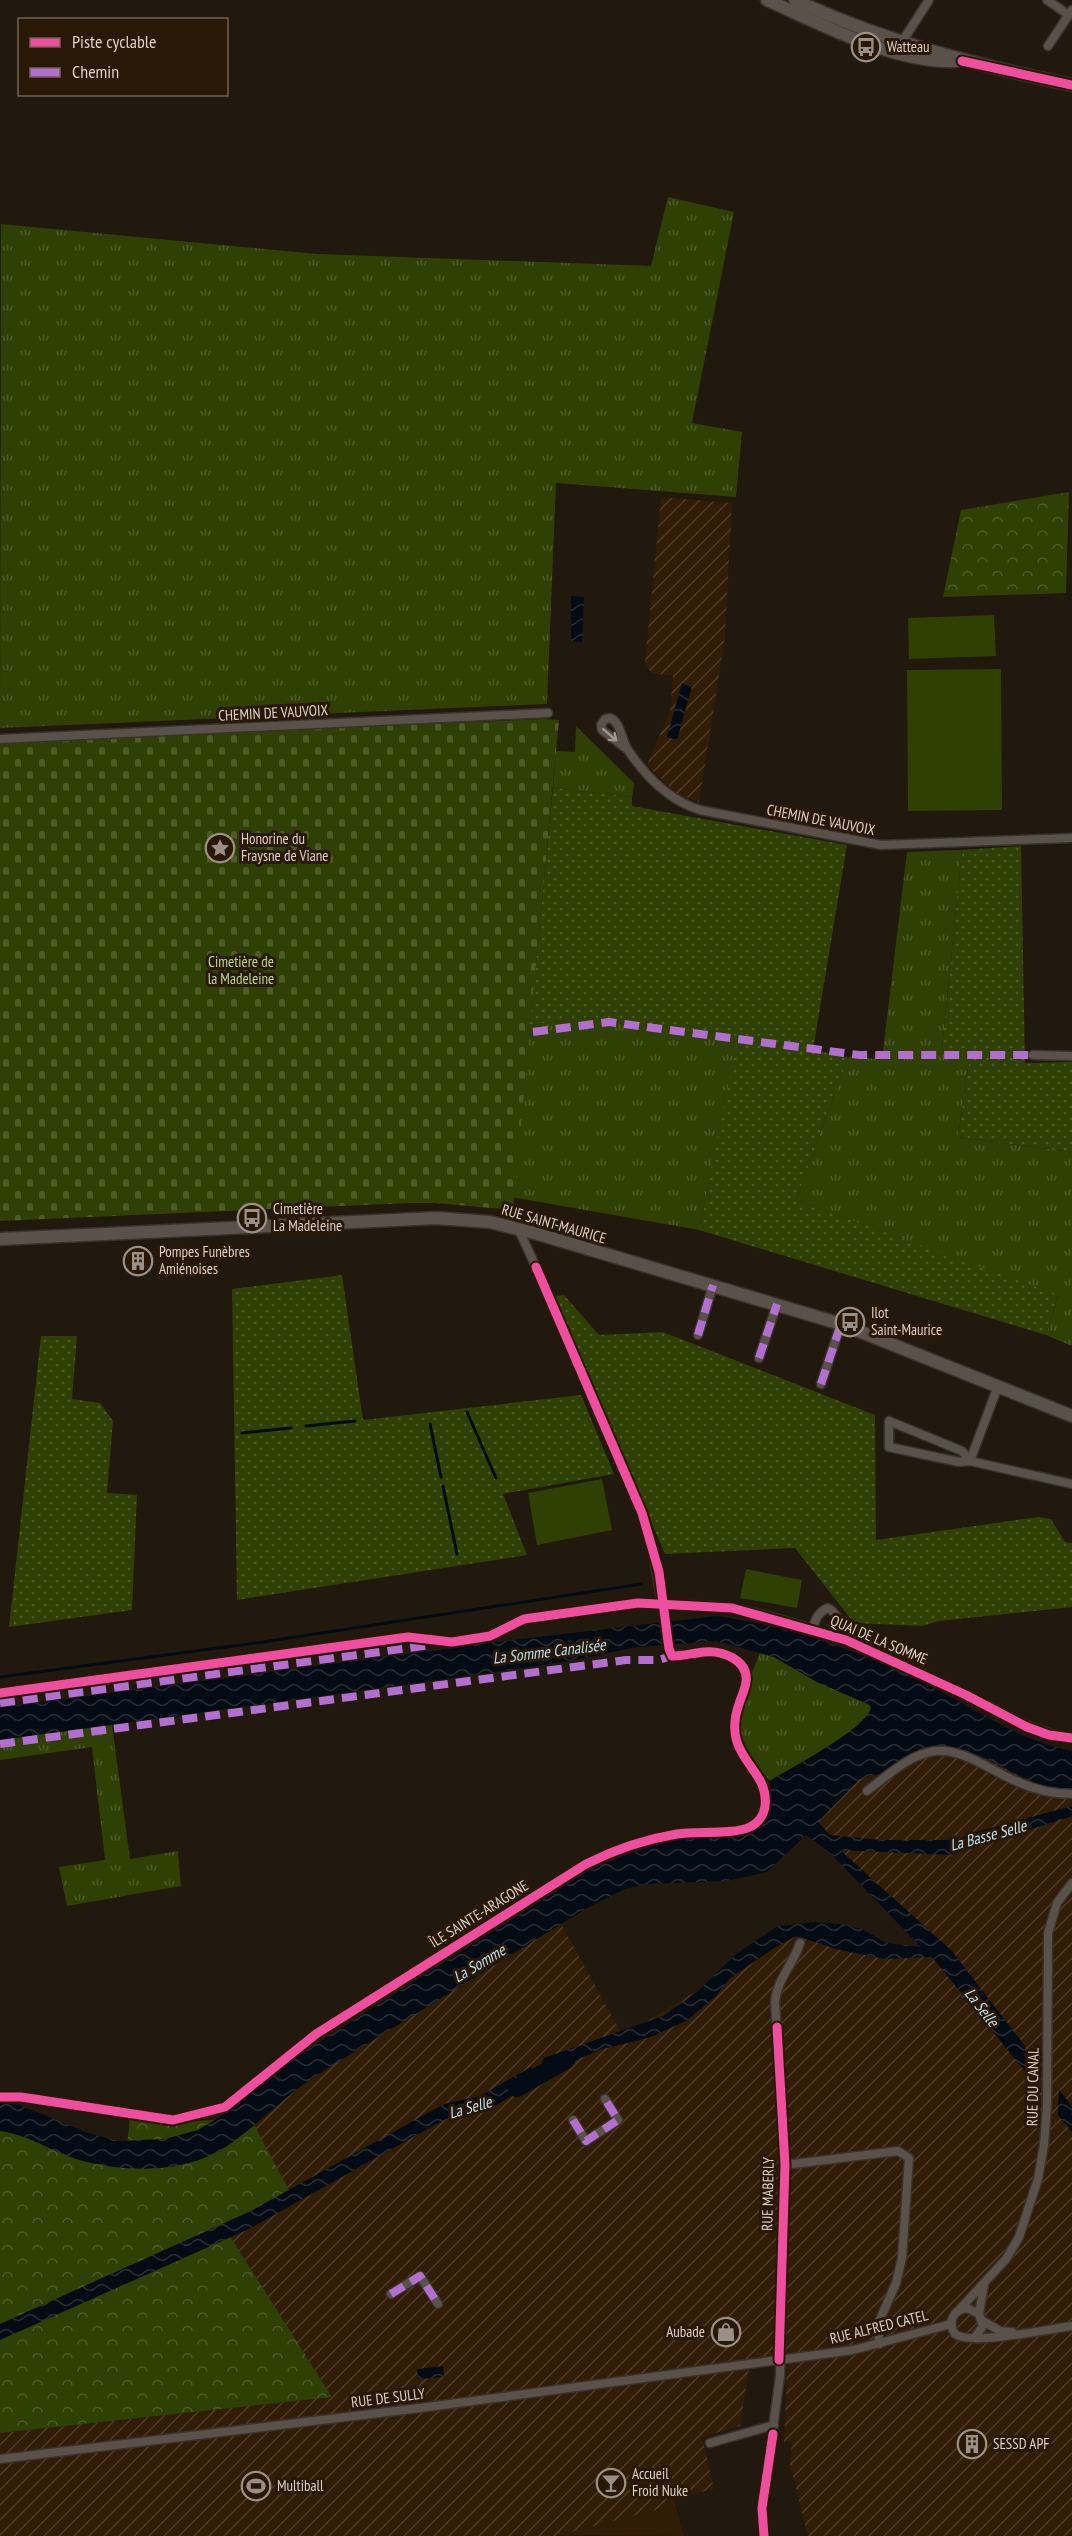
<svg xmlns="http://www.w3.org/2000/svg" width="1072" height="2536" font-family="'PT Sans Narrow',sans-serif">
  <defs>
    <pattern id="industrial-furrows" width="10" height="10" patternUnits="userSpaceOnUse" patternTransform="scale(1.5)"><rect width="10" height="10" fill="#311c05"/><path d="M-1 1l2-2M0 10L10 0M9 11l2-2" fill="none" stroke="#4e3c28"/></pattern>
    <pattern id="grass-tufts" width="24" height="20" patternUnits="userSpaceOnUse" patternTransform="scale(1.5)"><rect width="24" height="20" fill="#2f4004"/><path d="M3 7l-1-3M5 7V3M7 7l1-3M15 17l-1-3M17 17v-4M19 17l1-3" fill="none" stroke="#4d5b27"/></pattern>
    <pattern id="forest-crowns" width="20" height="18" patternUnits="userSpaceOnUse" patternTransform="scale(1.5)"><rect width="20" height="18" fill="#2f4004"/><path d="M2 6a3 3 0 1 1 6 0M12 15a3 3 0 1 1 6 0" fill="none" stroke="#4d5b27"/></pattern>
    <pattern id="cemetery-stones" width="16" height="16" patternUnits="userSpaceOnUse" patternTransform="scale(1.5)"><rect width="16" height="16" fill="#2f4004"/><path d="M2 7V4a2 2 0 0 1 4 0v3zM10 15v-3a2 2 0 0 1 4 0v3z" fill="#4d5b27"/></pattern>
    <pattern id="garden-dots" width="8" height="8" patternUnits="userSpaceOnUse" patternTransform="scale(1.5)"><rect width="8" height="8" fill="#2f4004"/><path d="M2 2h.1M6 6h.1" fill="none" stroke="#4d5b27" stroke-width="1.8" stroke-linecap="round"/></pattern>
    <pattern id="water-waves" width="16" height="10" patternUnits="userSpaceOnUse" patternTransform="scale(1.5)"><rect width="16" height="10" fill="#030b14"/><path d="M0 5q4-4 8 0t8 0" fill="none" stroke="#272e35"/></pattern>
  </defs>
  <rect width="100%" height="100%" fill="#21180e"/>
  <path fill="#311c05" d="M675,2505l9,31 -128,-1z"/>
  <g fill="url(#industrial-furrows)">
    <path d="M661,497l71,6 -7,134 -26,165 -22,-8 -30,-29 23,-54 3,-35 -22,-3 -6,-11z"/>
    <path d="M934,1703l138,75v758h-264l-18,-71 2,-23h-8l3,-79 -38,5 -9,58 -38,11 12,52 -40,9 1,7 -119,31h-556v-103l332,-36 -107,-167 25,-113 310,-195 63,114 176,-108 136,26 -127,-129z"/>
  </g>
  <g fill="url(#grass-tufts)">
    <path d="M668,197l66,15 -42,211 50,9 -6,65 -180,-14 -9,221 -547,24 1,-504 317,30 333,12z"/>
    <path d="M576,726l58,57 -2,14 -79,-9 3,-37 19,1z"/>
    <path d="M962,850l-20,198 29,-1 -13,90 114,15v194l-26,-11 12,-39 -262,-96 52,-143 34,2 25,-207z"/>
    <path d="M591,1017l148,18 -40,195 -188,-33 19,-172z"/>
    <path d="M760,1652l14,5 43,25 53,23 1,3c-6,22 -79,59 -101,73 -8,-10 -18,-19 -24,-30 -20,-32 3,-68 14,-99z"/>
    <path d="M112,1725l18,134 48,-8 3,35 -114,20 -8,-39 46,-7 -13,-113 -92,13v-20z"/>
  </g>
  <g fill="url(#forest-crowns)">
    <path d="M1069,492l-3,101 -123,4 18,-87z"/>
    <path d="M0,2106l127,40 3,-29 44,6 76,-6 41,77 -65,36 106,167 -332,36z"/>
  </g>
  <path fill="url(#cemetery-stones)" d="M544,719l15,1 -46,490 -78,-7h-25l-410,18v-479z"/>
  <g fill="url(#garden-dots)">
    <path d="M553,788l79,9v9l215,39 -34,205 35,7 -52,143 262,95 -12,40 -347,-105 39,-194 -147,-19 -61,8z"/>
    <path d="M1021,846l4,217 47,-1v90l-114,-15 13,-89 -29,1 20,-199z"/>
    <path d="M342,1275l21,145 218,-25 33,79 -111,20 24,61 -290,45 -5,-311z"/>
    <path d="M564,1295l35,40 64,-3 212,83 1,125 162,-23 13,2 14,23 7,1v64l-133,14 -17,5 -68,-3 -59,-75 -130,6 -111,-258z"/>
    <path d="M41,1336h36l-5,63 28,4 13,18 -6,72 30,2 -5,115 -123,17z"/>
  </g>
  <g fill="#2f4004">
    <path d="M994,615l2,41 -87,3 -1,-41z"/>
    <path d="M1001,669l1,141 -94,1 -1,-141z"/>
    <path d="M602,1479l10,51 -75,15 -9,-52z"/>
    <path d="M746,1569l56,11 -5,28 -57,-10z"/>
  </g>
  <g fill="url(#water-waves)">
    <path d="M571,596l13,1 -2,45 -11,-1z"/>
    <path d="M682,683l10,3 -15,54 -10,-3z"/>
    <path d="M716,1616c72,10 143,35 208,67 49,24 93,57 148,68v37h-4c-10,0 -19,0 -28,-3 -40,-15 -80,-52 -125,-33 -11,5 -20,13 -31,20 -8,5 -17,2 -25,8l-41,42 12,13 51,5h66l125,-34v10l-121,39 -111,-5 112,101 73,95v25l-93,-114 -47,2 -45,-9 -44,-14 -22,12 -45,31 -13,17 -30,25 -38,17 -46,11 -54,23 -6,-10 2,-4 119,-42 34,-24 39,-38 42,-28 39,-4 30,3 17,5 22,13 35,4 -92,-95 -23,-17 -39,37 -41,9 -81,3 -20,5 -38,19 -275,170c-28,20 -52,44 -79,64 -42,31 -97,31 -146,20 -31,-7 -56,-27 -87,-31v-28l20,2 68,28 30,8 47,-2 33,-9 38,-23 52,-45 297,-189c29,-15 64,-27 96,-34 27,-5 58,2 82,-13l9,-19 -2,-26c22,-14 95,-51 101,-73l-1,-3 -53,-23 -43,-25 -57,-16 -80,6 -68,14 -81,12 -488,67v-32l513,-68z"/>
    <path d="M531,2067l7,12 -46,29 -42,9 -19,10 -180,101 -251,112v-16l251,-113 193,-107 36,-8z"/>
    <path d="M1059,2089l13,18v25l-14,-17z"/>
    <path d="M443,2366l1,11 -26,2 -1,-10z"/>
  </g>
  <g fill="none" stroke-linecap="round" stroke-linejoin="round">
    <g stroke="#030b14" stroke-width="3">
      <path d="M467,1412l29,66"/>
      <path d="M430,1424l11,53"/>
      <path d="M306,1426l49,-5"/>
      <path d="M242,1433l49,-5"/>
      <path d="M443,1486l14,68"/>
      <path d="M0,1677l263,-35 378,-58"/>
    </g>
    <path stroke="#030b14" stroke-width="18" d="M517,2088l49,-28"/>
    <g stroke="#39322c" stroke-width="11">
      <g id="street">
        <path d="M1047,0l22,15"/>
        <path d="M900,45l29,-45"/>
        <path d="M1048,46l24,-36"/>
        <path d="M0,739l548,-26"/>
        <path d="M627,749l-25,-19 -1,-5 4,-6 5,-1c11,4 11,22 18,32 18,27 40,50 72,60l181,35 191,-7"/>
        <path d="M1033,1055l39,1"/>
        <path d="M518,1228l18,39"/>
        <path d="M698,1335l15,-50"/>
        <path d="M759,1358l18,-54"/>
        <path d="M821,1384l20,-60"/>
        <path d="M998,1386l-28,75 -8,-10 -73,-30v26l70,15 11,-1 102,23"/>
        <path d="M664,1605c22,0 46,-1 68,3 79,15 151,47 223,81 39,19 73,43 117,49"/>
        <path d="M813,1629c2,-9 5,-17 15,-21 11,6 14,21 18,32"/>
        <path d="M867,1791c20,-15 43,-37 68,-40 28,-3 58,21 83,31 18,8 35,12 54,12"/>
        <path d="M0,2097h21l152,23 52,-13 91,-73 270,-170c28,-14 60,-25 91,-30 21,-3 55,1 73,-7 8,-4 14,-12 15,-21 5,-39 -45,-48 -26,-102 2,-7 6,-14 7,-22 3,-22 -24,-32 -42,-30 -11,1 -21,4 -32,4l-3,-7 -15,-93"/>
        <path d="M573,2120l13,21 32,-21 -13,-21"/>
        <path d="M785,2165l113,-14 11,7 -7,100 -6,25 -18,41 1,20"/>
        <path d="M391,2294l29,-18 18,28"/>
        <path d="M959,2310l47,-51 13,-22 19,-58 6,-34 3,-40 1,-172 9,-30 15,-20"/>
        <path d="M979,2314l5,-30"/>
        <path d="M983,2321l17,10 12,1"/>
        <path d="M975,2337l8,-11 -4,-12 -12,-6c-14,2 -20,14 -12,26 15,12 94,-5 117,-8"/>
        <path d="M710,2443l64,-18"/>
        <path d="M0,2459l420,-51 433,-58 98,-26"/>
        <path d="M764,2536l-2,-28 18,-132 5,-211 -10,-163c2,-23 18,-37 25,-59"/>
      </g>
    </g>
    <g stroke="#39322c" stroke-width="15">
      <g id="secondary">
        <path d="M767,0c54,24 129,64 189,61"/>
        <path d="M795,0c89,42 182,65 277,85"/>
        <path d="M0,1239l395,-19 41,-2 54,4 48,12 303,90 231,92"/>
      </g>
    </g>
    <use href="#street" stroke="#59514a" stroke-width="8"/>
    <use href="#secondary" stroke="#59514a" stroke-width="12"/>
    <g stroke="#b36fd0" stroke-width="8" stroke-dasharray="15 8" stroke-linecap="butt">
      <path d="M533,1032l76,-10 250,33h174"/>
      <path d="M698,1335l15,-50"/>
      <path d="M759,1358l18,-54"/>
      <path d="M821,1384l20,-60"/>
      <path d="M0,1703l431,-58"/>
      <path d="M0,1744l626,-84h32l14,-4"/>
      <path d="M573,2120l13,21 32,-21 -13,-21"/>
      <path d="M391,2294l29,-18 18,28"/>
    </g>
    <g stroke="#291806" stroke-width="13">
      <g id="cycleway">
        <path d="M962,61l110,24"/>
        <path d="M0,1693l408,-56 44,5 38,-6 34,-17 114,-16 94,5 114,32 120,55 61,32 22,8 23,3"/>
        <path d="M777,2027l8,138 -6,195"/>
        <path d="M0,2097h21l152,23 52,-13 91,-73 270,-170c28,-14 60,-25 91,-30 21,-3 55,1 73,-7 8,-4 14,-12 15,-21 5,-39 -45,-48 -26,-102 2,-7 6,-14 7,-22 3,-22 -24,-32 -42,-30 -11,1 -21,4 -32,4l-3,-7 -10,-77 -17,-59 -106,-246"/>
        <path d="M764,2536l-2,-28 11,-74"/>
      </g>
    </g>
    <use href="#cycleway" stroke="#ef4d9e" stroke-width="9"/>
  </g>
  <defs><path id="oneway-shaft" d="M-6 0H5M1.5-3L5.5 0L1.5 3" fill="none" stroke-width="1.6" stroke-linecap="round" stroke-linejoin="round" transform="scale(1.5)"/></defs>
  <use stroke="#a2978e" href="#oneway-shaft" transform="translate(610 735) rotate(41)"/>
  <defs>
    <g id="bus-ring" transform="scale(1.5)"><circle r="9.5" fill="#291806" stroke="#9b9085" stroke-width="1.5"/><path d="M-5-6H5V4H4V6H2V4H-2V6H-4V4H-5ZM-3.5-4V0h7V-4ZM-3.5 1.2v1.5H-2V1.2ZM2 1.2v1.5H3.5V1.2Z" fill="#9b9085"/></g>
    <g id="sight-ring" transform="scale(1.5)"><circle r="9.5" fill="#291806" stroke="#9b9085" stroke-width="1.5"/><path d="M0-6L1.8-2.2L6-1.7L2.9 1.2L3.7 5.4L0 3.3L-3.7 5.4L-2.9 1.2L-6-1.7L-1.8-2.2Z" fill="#9b9085"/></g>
    <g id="building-ring" transform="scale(1.5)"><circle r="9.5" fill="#291806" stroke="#9b9085" stroke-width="1.5"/><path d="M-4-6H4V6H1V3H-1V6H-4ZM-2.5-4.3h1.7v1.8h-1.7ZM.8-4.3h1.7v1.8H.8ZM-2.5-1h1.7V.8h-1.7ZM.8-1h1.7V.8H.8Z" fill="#9b9085"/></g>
    <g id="shop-ring" transform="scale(1.5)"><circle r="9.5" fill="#291806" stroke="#9b9085" stroke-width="1.5"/><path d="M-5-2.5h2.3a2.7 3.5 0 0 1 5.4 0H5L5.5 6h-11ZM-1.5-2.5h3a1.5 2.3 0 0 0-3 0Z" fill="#9b9085"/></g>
    <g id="bar-ring" transform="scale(1.5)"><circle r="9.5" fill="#291806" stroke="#9b9085" stroke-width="1.5"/><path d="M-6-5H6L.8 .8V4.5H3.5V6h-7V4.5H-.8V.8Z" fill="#9b9085"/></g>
    <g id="stadium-ring" transform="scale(1.5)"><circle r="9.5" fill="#291806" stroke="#9b9085" stroke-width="1.5"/><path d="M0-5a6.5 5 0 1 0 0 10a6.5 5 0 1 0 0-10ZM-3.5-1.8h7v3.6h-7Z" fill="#9b9085"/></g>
  </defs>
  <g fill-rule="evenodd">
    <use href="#bus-ring" x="866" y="47"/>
    <use href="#sight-ring" x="220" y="848"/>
    <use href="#bus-ring" x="252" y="1218"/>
    <use href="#building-ring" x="138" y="1261"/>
    <use href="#bus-ring" x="850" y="1322"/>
    <use href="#shop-ring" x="726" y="2332"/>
    <use href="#building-ring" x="972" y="2444"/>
    <use href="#bar-ring" x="611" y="2483"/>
    <use href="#stadium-ring" x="256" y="2486"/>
  </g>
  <g text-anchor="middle" stroke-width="6" stroke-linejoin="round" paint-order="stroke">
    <g font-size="15" fill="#ddd0c5" stroke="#291806" text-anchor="start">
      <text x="887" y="52">Watteau</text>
      <text x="241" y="844">Honorine du<tspan x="241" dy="17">Fraysne de Viane</tspan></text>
      <text x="273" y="1214">Cimetière<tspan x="273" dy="17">La Madeleine</tspan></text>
      <text x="159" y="1257">Pompes Funèbres<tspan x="159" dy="17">Amiénoises</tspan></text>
      <text x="871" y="1318">Ilot<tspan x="871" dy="17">Saint-Maurice</tspan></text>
      <text x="705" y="2337" text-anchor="end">Aubade</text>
      <text x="993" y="2449">SESSD APF</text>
      <text x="632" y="2479">Accueil<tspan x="632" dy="17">Froid Nuke</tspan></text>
      <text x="277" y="2491">Multiball</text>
    </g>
    <g font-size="15" fill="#ddd0c5" stroke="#291806">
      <text transform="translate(273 713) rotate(-3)" y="5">CHEMIN DE VAUVOIX</text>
      <text transform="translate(821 820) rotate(11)" y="5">CHEMIN DE VAUVOIX</text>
      <text transform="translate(554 1224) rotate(16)" y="5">RUE SAINT-MAURICE</text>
      <text transform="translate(879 1640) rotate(23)" y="5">QUAI DE LA SOMME</text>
      <text transform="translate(479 1914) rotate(-32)" y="5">ÎLE SAINTE-ARAGONE</text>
      <text transform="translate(1033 2087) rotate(-89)" y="5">RUE DU CANAL</text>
      <text transform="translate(768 2194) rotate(-89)" y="5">RUE MABERLY</text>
      <text transform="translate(879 2327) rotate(-14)" y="5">RUE ALFRED CATEL</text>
      <text transform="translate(388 2398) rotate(-7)" y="5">RUE DE SULLY</text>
    </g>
    <g font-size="15" fill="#b5d980" stroke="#291806">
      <text x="241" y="967">Cimetière de<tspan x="241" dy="17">la Madeleine</tspan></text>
    </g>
    <g font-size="16" font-style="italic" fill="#bbdff5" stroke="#291806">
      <text transform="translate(549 1651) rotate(-7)" y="6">La Somme Canalisée</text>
      <text transform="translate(988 1835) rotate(-15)" y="6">La Basse Selle</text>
      <text transform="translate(479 1963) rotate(-31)" y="6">La Somme</text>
      <text transform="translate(982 2007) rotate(52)" y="6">La Selle</text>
      <text transform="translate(470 2107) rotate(-16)" y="6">La Selle</text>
    </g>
  </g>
  <rect x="18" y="18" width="210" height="78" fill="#291806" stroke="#716252" stroke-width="1.5"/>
  <rect x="30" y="38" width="30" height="9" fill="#ef4d9e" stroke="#716252" stroke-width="1.5"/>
  <text x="72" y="48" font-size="18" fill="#ddd0c5">Piste cyclable</text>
  <rect x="30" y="68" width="30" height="9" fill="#b36fd0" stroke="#716252" stroke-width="1.5"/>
  <text x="72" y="78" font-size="18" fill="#ddd0c5">Chemin</text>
</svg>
